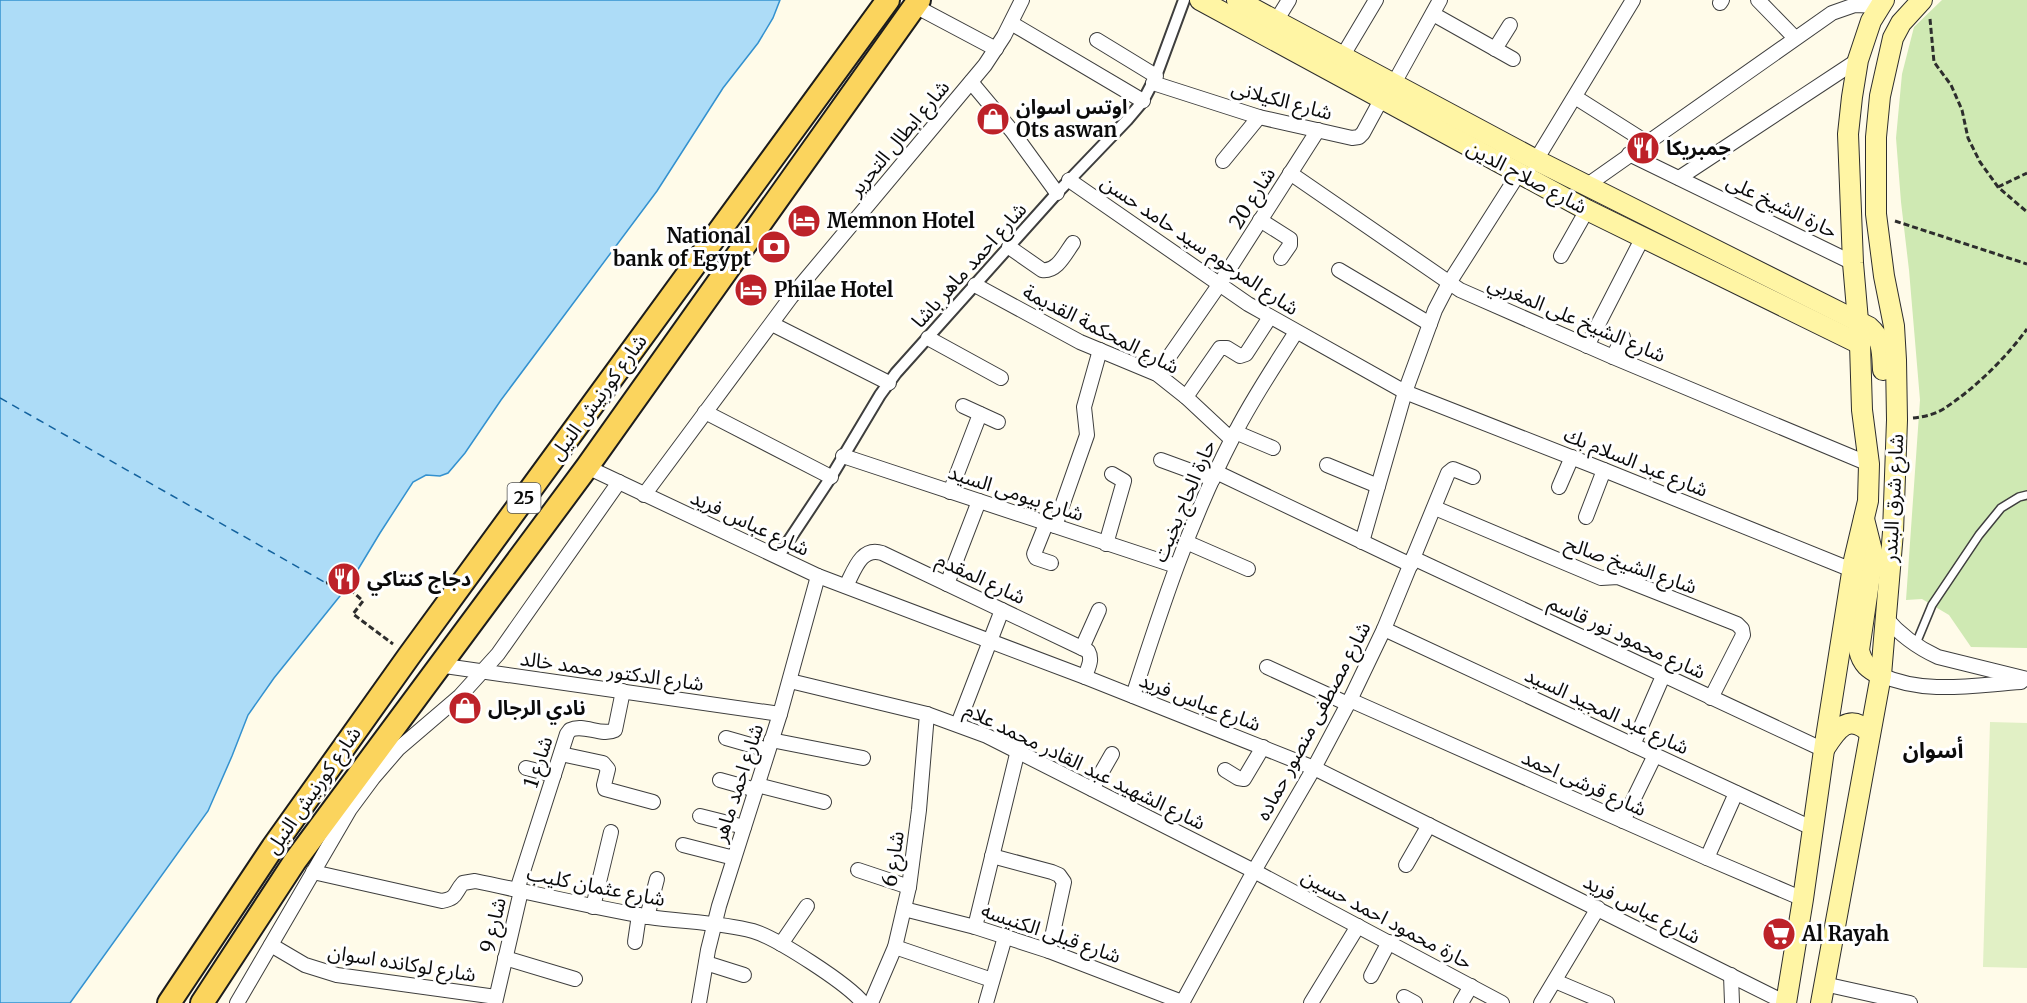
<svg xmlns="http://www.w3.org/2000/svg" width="2027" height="1003" font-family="Merriweather,'Noto Sans Arabic',serif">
  <rect width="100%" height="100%" fill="#fffbe9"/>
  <path fill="#cfe9b3" d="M1942,0h85v648l-56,-1 -22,-32 -27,-16 -16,1 14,-200 -11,-130 -8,-68 -5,-64 6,-64 12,-47z"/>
  <path fill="#e1f0c5" d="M1990,722l37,1v245l-44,-1z"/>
  <path fill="#addcf7" stroke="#3391cf" stroke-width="1.5" d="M0,0h780l-7,18 -15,25 -35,45 -66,103 -156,209 -36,53 -17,20 -8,3 -14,-1 -13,7 -33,51 -32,53 -74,92 -26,37 -16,41 -24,55 -138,192h-70z"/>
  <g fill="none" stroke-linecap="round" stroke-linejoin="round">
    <path stroke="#13629e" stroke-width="1.5" stroke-dasharray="8 6" stroke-linecap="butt" d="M0,398l326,185"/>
    <g stroke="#3e3e3e" stroke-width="10">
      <path id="service" d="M1915,646l17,-41 47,-70 22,-27 18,-11 8,-2"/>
    </g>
    <g stroke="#3e3e3e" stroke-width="14">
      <path id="pedestrian" d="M778,557l53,-80 49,-82 16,-22 161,-180 70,-73 16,-19 13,-25 28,-76"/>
    </g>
    <g stroke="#3e3e3e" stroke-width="16">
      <g id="minor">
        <path d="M1758,0l37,38"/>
        <path d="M1720,3l2,-3"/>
        <path d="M915,6l81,43"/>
        <path d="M1433,14l80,45"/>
        <path d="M1276,21l13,-21"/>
        <path d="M1011,23l132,78"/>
        <path d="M1097,40l59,36"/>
        <path d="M1495,49l15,-24"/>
        <path d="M1342,57l34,-57"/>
        <path d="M971,82l41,49 45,62"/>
        <path d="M1153,83l106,34 93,21 7,-1 4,-4 19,-35"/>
        <path d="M1393,85l47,-85"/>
        <path d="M1575,97l71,45"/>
        <path d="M1629,154l224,109"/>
        <path d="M1536,160l97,-160"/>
        <path d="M1223,161l36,-44"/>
        <path d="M1290,173l170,117 153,67 256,107"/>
        <path d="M1679,178l179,-118"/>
        <path d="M1069,180l179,124 157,88 199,78 248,100"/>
        <path d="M1586,186l246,-173 23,-8 24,1"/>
        <path d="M1260,220l30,19v6l-9,13"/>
        <path d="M1009,247l33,23c15,2 23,-16 31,-27"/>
        <path d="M1561,256l26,-46"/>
        <path d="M1339,270l91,54"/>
        <path d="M975,285l105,57 77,32 29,23 45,42"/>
        <path d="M772,324l117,59"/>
        <path d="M928,338l73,40"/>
        <path d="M1587,346l56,-109"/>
        <path d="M1613,357l10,-20"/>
        <path d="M1157,374l62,-89 99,-155"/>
        <path d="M1186,397l34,-49h7l13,8 6,-2 24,-37"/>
        <path d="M963,406l35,16"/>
        <path d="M705,412l126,65"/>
        <path d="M1235,432l38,16"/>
        <path d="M843,456l333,110"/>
        <path d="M1161,460l52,19"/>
        <path d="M1327,465l51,21"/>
        <path d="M587,467l231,109 267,101 229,91 472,235"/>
        <path d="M1216,472l195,93"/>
        <path d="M1559,487l13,-30"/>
        <path d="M950,492l30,-78"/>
        <path d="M644,495l147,-198 194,-232 19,-29 18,-36"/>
        <path d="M1435,508l166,70 17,-1 119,47 5,5 1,6 -32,63"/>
        <path d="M1586,517l18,-47"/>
        <path d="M1046,524l-12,30 2,4 15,5"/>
        <path d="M1055,526l32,-91 -3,-28 16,-57"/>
        <path d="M1186,542l62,27"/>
        <path d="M1362,542l43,-150 30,-82 14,-27 70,-110"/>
        <path d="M1106,544l18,-63 -12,-7"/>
        <path d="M1413,558l411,192"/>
        <path d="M947,584l32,-83"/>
        <path d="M846,586c8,-15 15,-40 36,-33l206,98c5,9 0,16 -3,26"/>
        <path d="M1885,617c15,18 31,30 53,40l89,22"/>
        <path d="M1384,629l430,200"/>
        <path d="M1082,648l17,-38"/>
        <path d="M438,665l342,49"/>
        <path d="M1267,667l81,37"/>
        <path d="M1881,675c44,20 93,10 140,7"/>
        <path d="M790,681l137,33 60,22 267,135 248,132"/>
        <path d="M1133,696c28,-87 57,-176 99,-257 18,-37 42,-72 64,-107"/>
        <path d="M1350,700l357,158 96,41"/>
        <path d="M958,724l44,-114"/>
        <path d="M726,738l42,12"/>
        <path d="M771,740l92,18"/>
        <path d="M1633,745l30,-69"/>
        <path d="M561,754l42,9 5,6 -4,16 1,4 48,13"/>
        <path d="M526,768l28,7"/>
        <path d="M1225,770l13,8 6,1 19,-32"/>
        <path d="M720,780l36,10"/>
        <path d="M757,785l67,17"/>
        <path d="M1092,789l20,-35"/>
        <path d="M700,816l44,11"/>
        <path d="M1623,821l32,-66"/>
        <path d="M683,845l51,13"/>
        <path d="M992,856l60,16 7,3 5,7 -15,69"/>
        <path d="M1707,858l29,-65"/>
        <path d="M1406,865l23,-40"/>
        <path d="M858,870l51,17"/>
        <path d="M313,872l129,29c16,-3 12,-8 21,-18l12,-2c58,12 116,26 174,36 34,5 71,5 104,14 24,7 95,53 110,72"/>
        <path d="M517,890l50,-156 3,-4c14,-7 31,7 45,0l8,-39"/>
        <path d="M593,907l18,-75"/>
        <path d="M904,909l71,18 74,24 133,51"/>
        <path d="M647,917l10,-38"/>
        <path d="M975,927l43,-177"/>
        <path d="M635,942l4,-27"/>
        <path d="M781,944l26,-38"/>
        <path d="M271,945l34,20 32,10 159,22"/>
        <path d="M895,947l97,33"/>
        <path d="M505,958l70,21"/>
        <path d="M706,963l38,12"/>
        <path d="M1731,975l1,28"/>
        <path d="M1371,976l18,-34"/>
        <path d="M1555,981l52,22"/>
        <path d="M1824,984l86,19"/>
        <path d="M1404,997l11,6"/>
        <path d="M237,1003l113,-194 23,-31 25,-29 62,-53 38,-42 121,-172"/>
        <path d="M495,1003l26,-112"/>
        <path d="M699,1003l9,-53 11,-44 61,-192 38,-138"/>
        <path d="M871,1003l24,-56 14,-60 10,-77 8,-96"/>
        <path d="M986,1003l19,-66"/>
        <path d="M1182,1003l72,-132 60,-103 36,-68 34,-71 64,-156 5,-4 20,8"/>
        <path d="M1311,1003l47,-77"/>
        <path d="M1461,1003l10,-17"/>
        <path d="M1541,1003l57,-95"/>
      </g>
    </g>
    <g stroke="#2d2d2d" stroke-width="22">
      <g id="secondary">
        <path d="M1200,0l387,210 273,134"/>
        <path d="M1237,0l299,160 333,167c14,12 13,26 14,43"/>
        <path d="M1864,519l9,36 -14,95c3,14 10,19 22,25"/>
        <path d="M1825,748c12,-19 24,-36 45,-15"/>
        <path d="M1786,1003l17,-104 21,-149 30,-190 14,-59 1,-37 -7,-54 -2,-66 -7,-81 -5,-129 4,-37 6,-37 13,-39 13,-21"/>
        <path d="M1821,1003l60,-328 12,-143 4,-112 -1,-60 -2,-34 -10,-50 -8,-62v-77l4,-41 13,-58 8,-15 21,-23"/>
      </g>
    </g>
    <g stroke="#1c1c1c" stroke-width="26">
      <g id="primary">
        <path d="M169,1003l104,-156 136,-191 479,-656"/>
        <path d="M202,1003l93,-142 292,-394 332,-467"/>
      </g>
    </g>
    <g stroke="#2d2d2d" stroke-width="3" stroke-dasharray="6 3" stroke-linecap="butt">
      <path d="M1930,19l4,43 17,23 11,25 6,28 12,24 18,25 29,25"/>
      <path d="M1998,187l29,-14"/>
      <path d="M1895,221l132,43"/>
      <path d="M1913,418c11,-1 23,-4 32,-10 30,-20 60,-49 82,-79"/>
      <path d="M326,583l15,-2 22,20 -10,13 40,30"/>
    </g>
    <use href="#service" stroke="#fff" stroke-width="7"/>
    <use href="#pedestrian" stroke="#fff" stroke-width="10"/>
    <use href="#minor" stroke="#fff" stroke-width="14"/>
    <use href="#secondary" stroke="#fff5a4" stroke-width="20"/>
    <use href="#primary" stroke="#fbd45d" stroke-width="22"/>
  </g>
  <defs>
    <g id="shop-disc" transform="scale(1.725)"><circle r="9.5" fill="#bd2229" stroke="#fff"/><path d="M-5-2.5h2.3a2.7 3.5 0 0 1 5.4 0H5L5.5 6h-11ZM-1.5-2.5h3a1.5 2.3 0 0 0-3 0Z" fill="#fff"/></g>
    <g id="restaurant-disc" transform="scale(1.725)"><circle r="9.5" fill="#bd2229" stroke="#fff"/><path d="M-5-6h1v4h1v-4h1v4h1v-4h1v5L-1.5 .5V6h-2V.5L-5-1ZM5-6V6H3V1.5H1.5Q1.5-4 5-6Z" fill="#fff"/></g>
    <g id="hotel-disc" transform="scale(1.725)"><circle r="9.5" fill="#bd2229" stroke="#fff"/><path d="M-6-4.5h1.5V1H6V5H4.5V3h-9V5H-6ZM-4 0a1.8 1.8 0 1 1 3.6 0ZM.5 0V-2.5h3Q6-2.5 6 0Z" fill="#fff"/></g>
    <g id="bank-disc" transform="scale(1.725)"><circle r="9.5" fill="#bd2229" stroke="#fff"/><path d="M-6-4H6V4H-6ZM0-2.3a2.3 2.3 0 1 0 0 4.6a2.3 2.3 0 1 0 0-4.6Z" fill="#fff"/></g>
    <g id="supermarket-disc" transform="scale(1.725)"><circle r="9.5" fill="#bd2229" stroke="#fff"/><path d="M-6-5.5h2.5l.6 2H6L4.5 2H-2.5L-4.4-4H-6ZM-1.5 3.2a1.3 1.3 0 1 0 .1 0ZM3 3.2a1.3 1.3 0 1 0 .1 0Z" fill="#fff"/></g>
  </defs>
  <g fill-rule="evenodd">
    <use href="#shop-disc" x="993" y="119"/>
    <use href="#restaurant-disc" x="1643" y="148"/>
    <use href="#hotel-disc" x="804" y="221"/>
    <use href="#bank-disc" x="774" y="247"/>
    <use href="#hotel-disc" x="751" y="290"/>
    <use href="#restaurant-disc" x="344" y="579"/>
    <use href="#shop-disc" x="465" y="708"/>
    <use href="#supermarket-disc" x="1779" y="934"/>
  </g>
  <g text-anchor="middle" stroke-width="6" stroke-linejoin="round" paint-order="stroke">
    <rect fill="#fff" stroke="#545454" stroke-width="1.5" x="507.5" y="483" width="33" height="30" rx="4.5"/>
    <g font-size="18" font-weight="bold" fill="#0b0b0b">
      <text x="524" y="504">25</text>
    </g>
    <g font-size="20" fill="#0b0b0b" stroke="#fff">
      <text transform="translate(1282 100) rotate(15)" y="7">شارع الكيلانى</text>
      <text transform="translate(899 138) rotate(-50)" y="7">شارع ابطال التحرير</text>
      <text transform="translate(1527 177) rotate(28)" y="7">شارع صلاح الدين</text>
      <text transform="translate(1252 198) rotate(-58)" y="7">شارع 20</text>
      <text transform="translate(1782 206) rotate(26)" y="7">حارة الشيخ على</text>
      <text transform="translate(1200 245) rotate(34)" y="7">شارع المرحوم سيد حامد حسن</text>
      <text transform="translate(969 265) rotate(-48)" y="7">شارع احمد ماهر باشا</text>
      <text transform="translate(1577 319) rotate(23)" y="7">شارع الشيخ على المغربي</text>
      <text transform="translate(1101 329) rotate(27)" y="7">شارع المحكمة القديمة</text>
      <text transform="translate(598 397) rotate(-54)" y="7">شارع كورنيش النيل</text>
      <text transform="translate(1636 462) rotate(22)" y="7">شارع عبد السلام بك</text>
      <text transform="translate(1016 493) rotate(18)" y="7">شارع بيومى السيد</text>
      <text transform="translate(1893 498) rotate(-87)" y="7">شارع شرق البندر</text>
      <text transform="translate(1184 501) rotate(-67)" y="7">حارة الحاج بخيت</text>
      <text transform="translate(750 523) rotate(25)" y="7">شارع عباس فريد</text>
      <text transform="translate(1631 565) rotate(19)" y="7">شارع الشيخ صالح</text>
      <text transform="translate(981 578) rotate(25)" y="7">شارع المقدم</text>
      <text transform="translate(1627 637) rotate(25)" y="7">شارع محمود نور قاسم</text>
      <text transform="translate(612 671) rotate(8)" y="7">شارع الدكتور محمد خالد</text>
      <text transform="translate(1200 702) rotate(21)" y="7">شارع عباس فريد</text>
      <text transform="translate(1607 711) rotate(25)" y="7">شارع عبد المجيد السيد</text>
      <text transform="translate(1313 721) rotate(-62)" y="7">شارع مصطفى منصور حماده</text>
      <text transform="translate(538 762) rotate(-72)" y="7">شارع 1</text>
      <text transform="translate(1085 766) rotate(26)" y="7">شارع الشهيد عبد القادر محمد علام</text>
      <text transform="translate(738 783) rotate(-72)" y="7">شارع احمد ماهر</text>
      <text transform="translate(1584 783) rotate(24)" y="7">شارع قرشى احمد</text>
      <text transform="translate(313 790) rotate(-55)" y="7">شارع كورنيش النيل</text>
      <text transform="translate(893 859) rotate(-82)" y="7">شارع 6</text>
      <text transform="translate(596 886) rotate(11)" y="7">شارع عثمان كليب</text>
      <text transform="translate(1642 909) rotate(27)" y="7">شارع عباس فريد</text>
      <text transform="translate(1387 919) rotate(28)" y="7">حارة محمود احمد حسين</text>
      <text transform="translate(493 925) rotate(-77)" y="7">شارع 9</text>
      <text transform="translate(1051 933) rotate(19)" y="7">شارع قبلى الكنيسه</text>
      <text transform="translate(402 963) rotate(9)" y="7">شارع لوكانده اسوان</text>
    </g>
    <g font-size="20" font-weight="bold" fill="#0b0b0b" stroke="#fff" text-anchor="start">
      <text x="1016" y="114">اوتس اسوان<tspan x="1016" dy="23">Ots aswan</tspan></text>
      <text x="1666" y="155">جمبريكا</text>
      <text x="827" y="228">Memnon Hotel</text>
      <text x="751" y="243" text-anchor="end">National<tspan x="751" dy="23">bank of Egypt</tspan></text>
      <text x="774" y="297">Philae Hotel</text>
      <text x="367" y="586">دجاج كنتاكي</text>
      <text x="488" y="715">نادي الرجال</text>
      <text x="1802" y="941">Al Rayah</text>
    </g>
    <g font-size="22" font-weight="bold" fill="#0b0b0b" stroke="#fff">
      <text x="1933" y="758">أسوان</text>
    </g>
  </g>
</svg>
